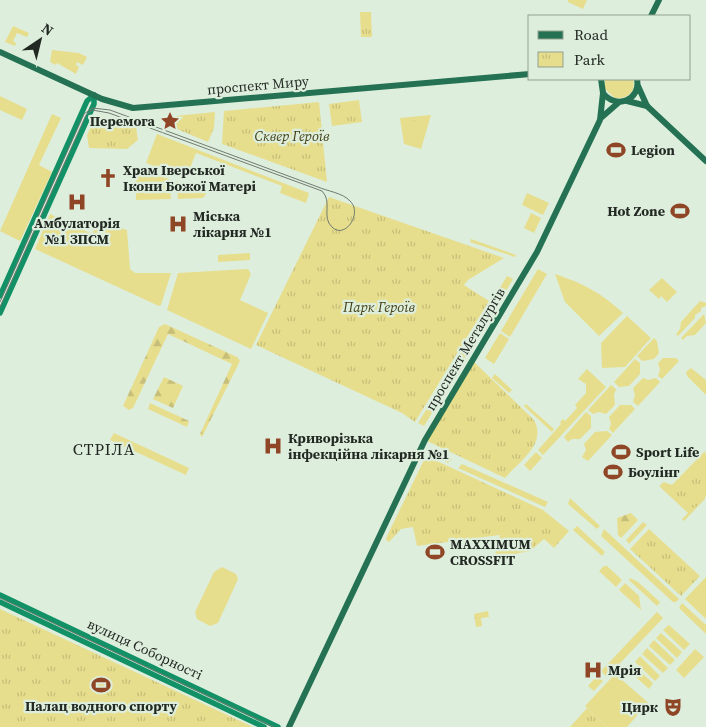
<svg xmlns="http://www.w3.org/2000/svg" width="706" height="727" font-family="'Source Serif 4',serif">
  <defs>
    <pattern id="forest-firs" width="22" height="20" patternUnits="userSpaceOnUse" patternTransform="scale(1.25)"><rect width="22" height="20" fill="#e7de8d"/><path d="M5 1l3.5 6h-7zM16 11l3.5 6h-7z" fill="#c6be79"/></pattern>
    <pattern id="park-tufts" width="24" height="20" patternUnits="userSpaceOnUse" patternTransform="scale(1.25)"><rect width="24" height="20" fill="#e7de8d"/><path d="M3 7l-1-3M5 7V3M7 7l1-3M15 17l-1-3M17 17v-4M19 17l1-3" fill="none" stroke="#c6be79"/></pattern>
  </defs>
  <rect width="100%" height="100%" fill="#deeedd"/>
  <g fill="#e7de8d">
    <path d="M568,0h19l-4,9 -15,-7z"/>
    <path d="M13,26l16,7 -2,4 -10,-4 -4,8 3,2 -1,3 -10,-4z"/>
    <path d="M52,50l27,3 8,4 -4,8 -6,-3 -1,3 3,2 -3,7 -19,-11 -1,2 -6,-3z"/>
    <path d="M605,79h28c3,13 -5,20 -18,19l-10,-9z"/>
    <path d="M0,96l27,13 -5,11 -22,-10z"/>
    <path d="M52,114l9,4 -22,47 13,7 -32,69 -20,-10z"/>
    <path d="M431,115l-10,34 -17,-5 -4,-26z"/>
    <path d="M157,134l152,59 -3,10 -26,-10 2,-7 -86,-33 -10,25 -40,-15z"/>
    <path d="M135,166l34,13 2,20 -35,1z"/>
    <path d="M176,181l30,10v3l-3,4 -25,1z"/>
    <path d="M527,193l22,10 -6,12 -21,-10z"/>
    <path d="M531,213l10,5 -7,15 -10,-5z"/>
    <path d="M50,214l42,20 6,-13 29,9 3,39 5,4h36l-10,32 -2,1 -124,-57z"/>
    <path d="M471,239l45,16 -1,2 -45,-15z"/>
    <path d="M250,253v7l-32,2v-7z"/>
    <path d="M248,269l3,5 -11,26 28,13 -17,36 -84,-39 11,-37z"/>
    <path d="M538,269l9,5 -37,63 -9,-6z"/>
    <path d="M555,274c29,10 45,18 68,39l-24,23 -34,-34z"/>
    <path d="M507,276l6,3 -9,15 -6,-3z"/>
    <path d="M662,278l15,14 -10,10 -6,-6 -2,3 -10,-9z"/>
    <path d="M495,295l6,4 -30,49 -5,-3z"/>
    <path d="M700,301l6,2v3l-5,2v3l-6,4v3l-17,18 -2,-2 4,-5 1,-7z"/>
    <path d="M704,314l2,9 -11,12 -8,1 -4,4 -2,-2z"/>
    <path d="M627,316l24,22 -26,29 -23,1 -1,-25z"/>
    <path d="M500,333l9,6 -15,25 -9,-6z"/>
    <path d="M654,338l3,3 2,12 -5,6 -12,2 -5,-5z"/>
    <path d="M463,350l5,3 -44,73 -6,-3z"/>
    <path d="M663,358h13l3,3 -17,18 -4,-3 2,-6 -2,-7z"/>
    <path d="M635,359l5,4v11l-11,12 -10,1 -5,-5z"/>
    <path d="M691,368l15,12v15l-19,-19 -1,-4z"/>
    <path d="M587,369l19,18 -63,68 -5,-5 23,-26 -1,-2 3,-3 2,2 12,-13 -2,-3 11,-12v-9l-8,-5z"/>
    <path d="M495,374l17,16 -3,3 -17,-15z"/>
    <path d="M643,378l5,2 8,-2 4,4 -22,24 -5,-4 2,-7 -2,-7z"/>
    <path d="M611,385l5,4 -2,6 1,10 -9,9 -7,-2 -6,2 -5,-4z"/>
    <path d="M526,404l28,25 -2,3 -28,-26z"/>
    <path d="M620,405h11l4,4 -22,24 -4,-4 2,-5 -2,-7z"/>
    <path d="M586,412l5,4v12l-11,11h-8l-4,3 -4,-5z"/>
    <path d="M607,431l5,4 -24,26 -6,-4 4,-7 -2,-6 11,-12z"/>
    <path d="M114,433l75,35 -3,7 -76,-35z"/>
    <path d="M431,449l21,10 -4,4 -19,-9z"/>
    <path d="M705,451v48l-21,22 -2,-2 6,-6 -29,-27 5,-4 8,3z"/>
    <path d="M536,452l6,6 -12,13 -6,-6z"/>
    <path d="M462,464l86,38 -3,5 -87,-39z"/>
    <path d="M570,498l30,28 -3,3 -29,-25z"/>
    <path d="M643,522l4,3 -18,19 -3,-4z"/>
    <path d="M577,526l28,26 -3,4 -29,-26z"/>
    <path d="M604,529l75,70 -3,3h-3l-72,-66z"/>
    <path d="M604,566h3l15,14 -6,7 -17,-16z"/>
    <path d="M222,567l14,7 2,5 -20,44 -8,3 -13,-7 -2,-7 19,-40z"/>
    <path d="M706,577v42l-21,-20z"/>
    <path d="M630,578l8,4 22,20 -3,4 -28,-26z"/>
    <path d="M625,583l14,13 2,14 -22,-20z"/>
    <path d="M682,603l24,22v9l-27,-26z"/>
    <path d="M657,612l6,6 -56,59 -6,-6z"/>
    <path d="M669,625l21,19 -6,6 -21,-20z"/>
    <path d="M661,633l21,19 -5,6 -21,-20z"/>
    <path d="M654,640l21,20 -5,5 -21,-19z"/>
    <path d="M647,648l21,20 -5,5 -21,-19z"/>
    <path d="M695,649l9,8 -20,21 -8,-8z"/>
    <path d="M640,656l20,20 -5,5 -20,-19z"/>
    <path d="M632,664l21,19 -4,6 -22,-20z"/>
    <path d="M615,674l37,32 -8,9 -4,-3 -13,15h-20l-22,-21z"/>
    <path d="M597,676l6,5 -9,10 -6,-5z"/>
  </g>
  <g fill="url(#forest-firs)">
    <path d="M165,324l72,33 3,4 -38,76 -2,-3 32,-70 -64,-30 -35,74 -4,2 -6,-4 36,-79z"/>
    <path d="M164,377l19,9 -10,22 -20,-9z"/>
    <path d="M150,403l39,18 -2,6 -39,-18z"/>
    <path d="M631,513l7,7 -17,18 -3,-3 -1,-17z"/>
  </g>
  <g fill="url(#park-tufts)">
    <path d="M360,12h11l1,25h-11z"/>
    <path d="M359,100l3,22 -30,4 -3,-22z"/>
    <path d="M319,102l8,80 -105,-38 2,-33z"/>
    <path d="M215,112l-1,16 -6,14 -43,-18v-7z"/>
    <path d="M96,116l10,1v5h8v-4l22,9 2,13 -11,9 -38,-1 -2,-13z"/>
    <path d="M421,118l3,6 -11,5 -6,-6z"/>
    <path d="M329,197l175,61 -36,22 -4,5 25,16 -74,121 -13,-9 -146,-68z"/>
    <path d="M472,360l62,60c13,24 -14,41 -29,58l-80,-38z"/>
    <path d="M706,453v43l-10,11 -7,2 -12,-10 -4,-10z"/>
    <path d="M426,456l117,54 26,21 -15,17 -10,-9 -14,12 -31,6 -4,-2 5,-20 -83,11 -4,-19 -12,2 -12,13 -3,-2 1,-4z"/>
    <path d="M649,529l51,47 -19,20 -51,-47z"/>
    <path d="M0,609l253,118h-253z"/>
    <path d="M488,611l1,6 -8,1 1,8 -6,1 -2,-13z"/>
    <path d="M587,708l20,19h-37z"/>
  </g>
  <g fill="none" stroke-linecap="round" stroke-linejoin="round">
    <g stroke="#129166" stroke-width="5.5">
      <path d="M0,296l87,-195 7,-6"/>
      <path d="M0,313l94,-209v-9"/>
      <path d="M0,595l278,132"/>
      <path d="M0,602l264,125"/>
    </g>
    <g stroke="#247253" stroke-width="6">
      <path d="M651,16l8,-16"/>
      <path d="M0,52l102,47 31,9 397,-34"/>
      <path d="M601,79l2,14c13,17 38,7 34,-14"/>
      <path d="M638,86l9,20 59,55"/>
      <path d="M627,101l20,5"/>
      <path d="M602,117l16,-14"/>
      <path d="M289,727l136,-287 112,-188 63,-132 3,-27"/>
    </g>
    <g stroke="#707a70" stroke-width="1">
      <path d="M0,302l84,-188 8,-6 18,2 208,77c9,4 25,6 32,14 13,12 -5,39 -18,26 -11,-10 1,-25 -10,-36l-213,-78 -17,-3 -6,5 -86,192"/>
      <path d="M0,598l274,129"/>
    </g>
  </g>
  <defs>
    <g id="sight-bare" transform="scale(1.5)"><path d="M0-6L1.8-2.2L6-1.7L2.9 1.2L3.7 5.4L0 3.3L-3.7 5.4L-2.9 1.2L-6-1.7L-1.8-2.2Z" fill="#8f4626" stroke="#deeedd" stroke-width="2.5" paint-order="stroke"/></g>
    <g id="stadium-bare" transform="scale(1.5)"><path d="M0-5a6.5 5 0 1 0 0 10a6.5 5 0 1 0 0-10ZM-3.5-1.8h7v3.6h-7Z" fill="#8f4626" stroke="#deeedd" stroke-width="2.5" paint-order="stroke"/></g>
    <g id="church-bare" transform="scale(1.5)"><path d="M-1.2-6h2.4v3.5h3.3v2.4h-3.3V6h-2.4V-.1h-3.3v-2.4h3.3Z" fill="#8f4626" stroke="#deeedd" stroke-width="2.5" paint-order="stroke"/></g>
    <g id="hospital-bare" transform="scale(1.5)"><path d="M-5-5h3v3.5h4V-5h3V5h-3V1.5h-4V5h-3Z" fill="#8f4626" stroke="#deeedd" stroke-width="2.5" paint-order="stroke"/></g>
    <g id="theatre-bare" transform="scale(1.5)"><path d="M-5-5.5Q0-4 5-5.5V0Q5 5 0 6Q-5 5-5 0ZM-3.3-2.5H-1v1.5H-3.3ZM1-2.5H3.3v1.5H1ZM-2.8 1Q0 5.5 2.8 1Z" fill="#8f4626" stroke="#deeedd" stroke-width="2.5" paint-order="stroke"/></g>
  </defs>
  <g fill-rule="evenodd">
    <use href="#sight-bare" x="170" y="121"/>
    <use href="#stadium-bare" x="616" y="150"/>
    <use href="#church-bare" x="108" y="178"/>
    <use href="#hospital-bare" x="77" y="202"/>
    <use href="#stadium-bare" x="680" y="211"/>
    <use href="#hospital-bare" x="178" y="224"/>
    <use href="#hospital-bare" x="273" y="446"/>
    <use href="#stadium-bare" x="621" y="452"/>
    <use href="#stadium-bare" x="613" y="472"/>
    <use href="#stadium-bare" x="435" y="552"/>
    <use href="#hospital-bare" x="593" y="670"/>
    <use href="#stadium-bare" x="101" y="685"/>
    <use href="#theatre-bare" x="673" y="707"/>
  </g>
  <g text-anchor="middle" stroke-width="4.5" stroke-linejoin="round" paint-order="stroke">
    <g font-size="14" fill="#222822" stroke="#deeedd">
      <text transform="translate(258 85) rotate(-5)" y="5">проспект Миру</text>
      <text transform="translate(465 349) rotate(-59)" y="5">проспект Металургів</text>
      <text transform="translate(145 649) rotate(25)" y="5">вулиця Соборності</text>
    </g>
    <g font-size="14" font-weight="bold" fill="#222822" stroke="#deeedd" text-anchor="start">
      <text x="155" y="126" text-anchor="end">Перемога</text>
      <text x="631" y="155">Legion</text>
      <text x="123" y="175">Храм Іверської<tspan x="123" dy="16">Ікони Божої Матері</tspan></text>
      <text x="665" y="216" text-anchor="end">Hot Zone</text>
      <text x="193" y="221">Міська<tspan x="193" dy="16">лікарня №1</tspan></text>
      <text x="77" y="228" text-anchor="middle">Амбулаторія<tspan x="77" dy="16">№1 ЗПСМ</tspan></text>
      <text x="288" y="443">Криворізька<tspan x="288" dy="16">інфекційна лікарня №1</tspan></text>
      <text x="636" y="457">Sport Life</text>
      <text x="628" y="477">Боулінг</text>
      <text x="450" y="549">MAXXIMUM<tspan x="450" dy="16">CROSSFIT</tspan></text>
      <text x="608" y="675">Мрія</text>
      <text x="101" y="711" text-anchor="middle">Палац водного спорту</text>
      <text x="658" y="712" text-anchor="end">Цирк</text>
    </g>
    <g font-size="14" font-style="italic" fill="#423e15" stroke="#deeedd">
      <text x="292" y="141">Сквер Героїв</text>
      <text x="379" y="312">Парк Героїв</text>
    </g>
    <g font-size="16" letter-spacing="1" fill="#222822" stroke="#deeedd">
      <text x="104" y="455">СТРІЛА</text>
    </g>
  </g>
  <rect x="528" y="15" width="162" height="65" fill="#deeedd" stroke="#939f92"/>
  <rect x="538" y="31" width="25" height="8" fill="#247253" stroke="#939f92"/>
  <text x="574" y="40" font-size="15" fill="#222822">Road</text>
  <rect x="538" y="52" width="25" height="15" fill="url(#park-tufts)" stroke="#939f92"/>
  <text x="574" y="65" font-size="15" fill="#222822">Park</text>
  <g transform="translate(40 40) rotate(35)" stroke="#deeedd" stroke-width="4" paint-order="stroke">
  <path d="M0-4L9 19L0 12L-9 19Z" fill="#222822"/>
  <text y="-8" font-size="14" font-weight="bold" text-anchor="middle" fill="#222822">N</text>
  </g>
</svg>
